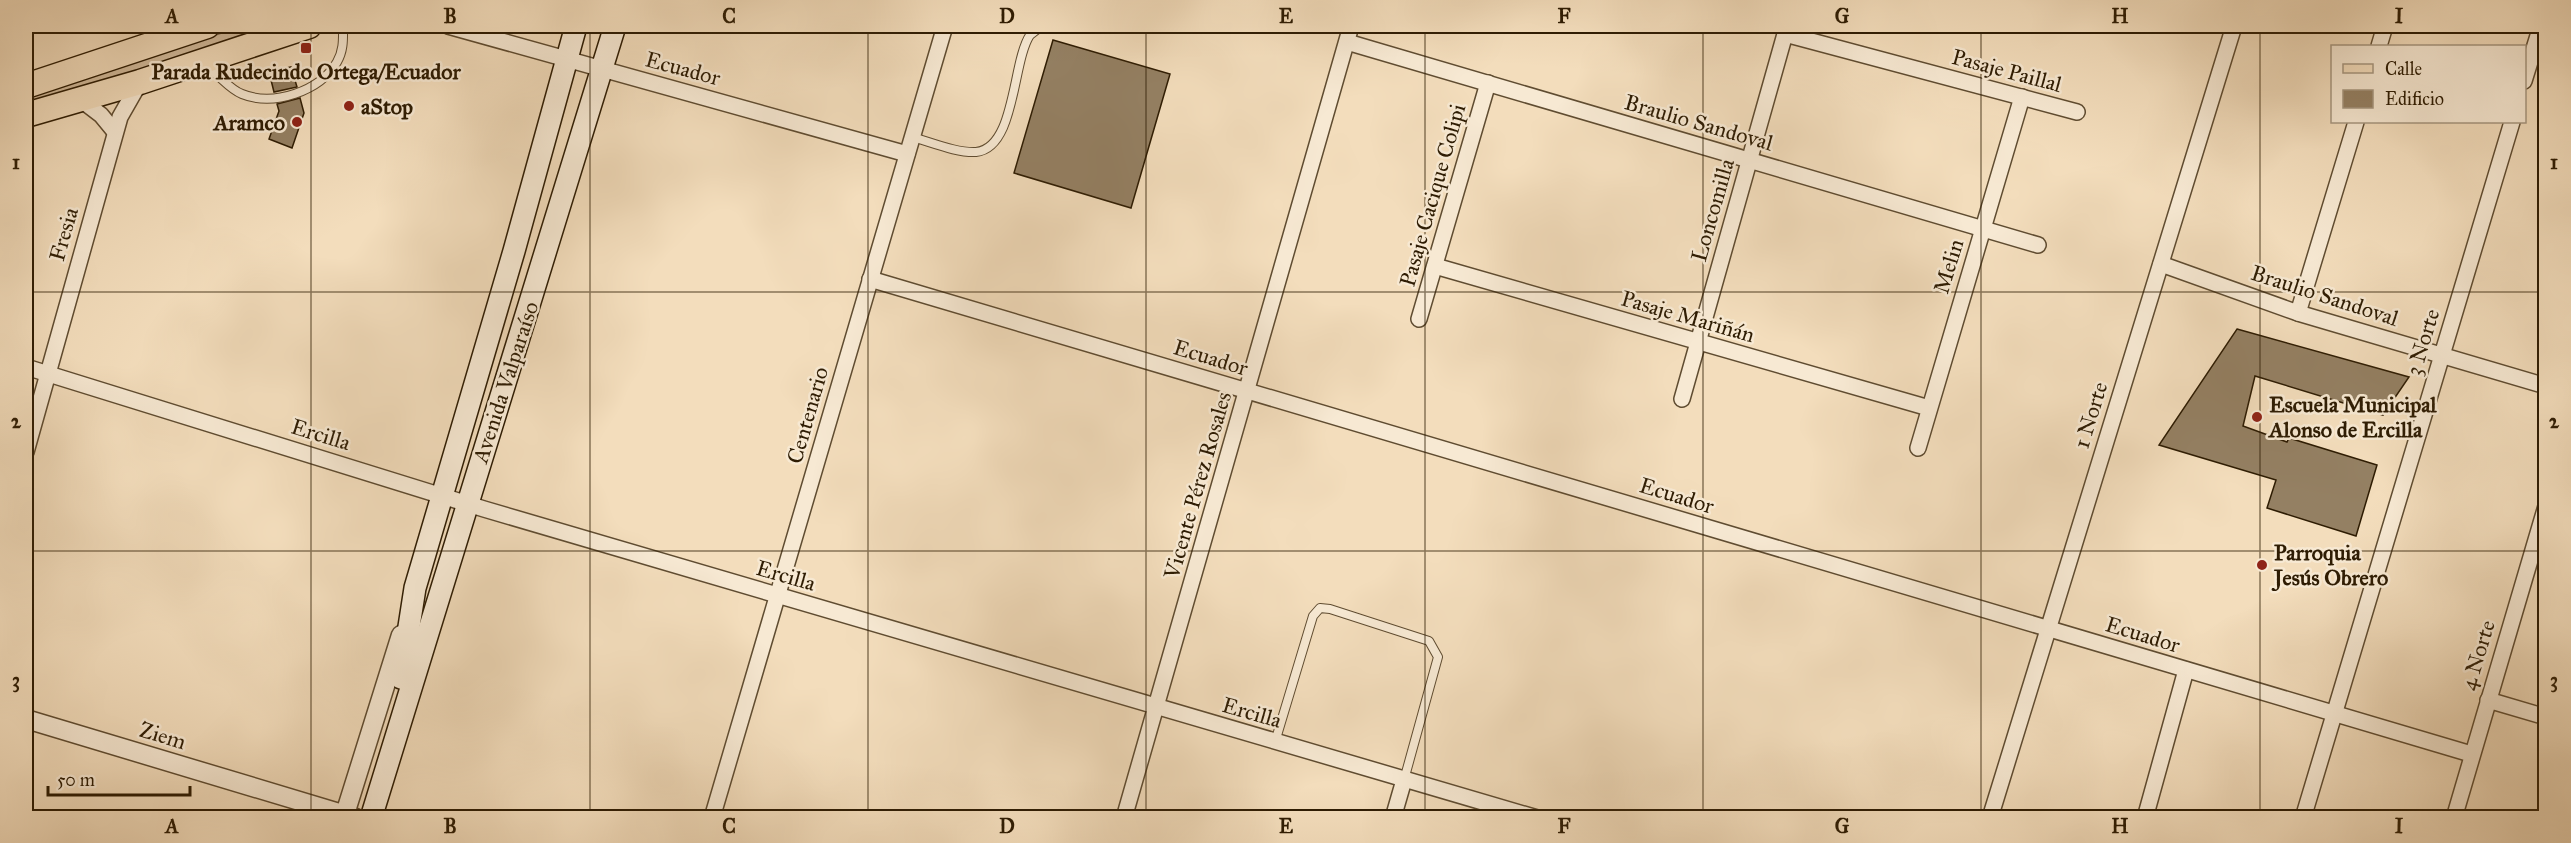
<svg xmlns="http://www.w3.org/2000/svg" width="2571" height="843" font-family="'IM FELL Great Primer',serif">
  <rect width="100%" height="100%" fill="#f3ddbc"/>
  <filter id="stains"><feTurbulence type="fractalNoise" baseFrequency=".00333" numOctaves="4"/><feColorMatrix values="0 0 0 0 .2 0 0 0 0 .09 0 0 0 0 .02 0 0 0 .5 -.17"/></filter>
  <radialGradient id="worn" r=".72"><stop offset=".6" stop-color="#630" stop-opacity="0"/><stop offset="1" stop-color="#630" stop-opacity=".3"/></radialGradient>
  <path fill="#d2bc9d" stroke="#806c50" stroke-width="1.5" d="M243,26h36l-253,83v-12z"/>
  <g fill="#948063" stroke="#2e1c03" stroke-width="1.5">
    <path d="M1053,40l117,34 -39,134 -117,-35z"/>
    <path d="M291,67l6,20 -23,5 -5,-20z"/>
    <path d="M300,98l4,15 -12,35 -23,-9 10,-28 -2,-7z"/>
    <path d="M2237,329l172,48 -26,38 -128,-39 -12,50 44,16 2,-4 88,27 -21,71 -89,-28 9,-28 -117,-35z"/>
  </g>
  <g fill="none" stroke-linecap="round" stroke-linejoin="round">
    <g stroke="#5f4c31" stroke-width="10">
      <g id="service">
        <path d="M205,67c15,7 22,21 37,27 32,13 78,-3 95,-32 7,-12 6,-24 6,-36"/>
        <path d="M912,137c19,5 44,16 64,15 40,-4 36,-90 54,-117l9,-7 26,-2"/>
        <path d="M1275,742l38,-126 7,-8 10,1 99,32 9,16 -34,123"/>
      </g>
    </g>
    <g stroke="#5f4c31" stroke-width="18">
      <g id="minor">
        <path d="M448,26l459,128"/>
        <path d="M1347,42l691,203"/>
        <path d="M2379,46l6,-20"/>
        <path d="M2524,81l17,-55"/>
        <path d="M80,99l21,16 14,17"/>
        <path d="M2161,264l137,49 248,73"/>
        <path d="M1435,266l494,142"/>
        <path d="M870,279l1601,475"/>
        <path d="M2298,313l58,-191"/>
        <path d="M1419,319l69,-236"/>
        <path d="M26,367l458,142 1053,309"/>
        <path d="M1682,399l103,-365 292,78"/>
        <path d="M1918,448l104,-351"/>
        <path d="M26,452l94,-335 20,-35"/>
        <path d="M2488,700l58,17"/>
        <path d="M712,818l233,-792"/>
        <path d="M1124,818l227,-792"/>
        <path d="M1393,818l11,-38"/>
        <path d="M1990,818l244,-792"/>
        <path d="M2145,818l41,-148"/>
        <path d="M2303,818l209,-696"/>
        <path d="M2454,818l92,-312"/>
      </g>
    </g>
    <g stroke="#5f4c31" stroke-width="21">
      <g id="tertiary">
        <path d="M26,719l330,99"/>
        <path d="M345,814l56,-179"/>
      </g>
    </g>
    <g stroke="#2e1c03" stroke-width="24">
      <g id="secondary">
        <path d="M2545,26h1"/>
        <path d="M401,678l14,-90 99,-337 62,-225"/>
        <path d="M371,818l244,-792"/>
      </g>
    </g>
    <g stroke="#2e1c03" stroke-width="27">
      <g id="primary">
        <path d="M26,86l181,-60"/>
        <path d="M26,115l114,-33 169,-56"/>
      </g>
    </g>
    <use href="#service" stroke="#f7e9d3" stroke-width="8"/>
    <use href="#minor" stroke="#f7e9d3" stroke-width="15"/>
    <use href="#tertiary" stroke="#f7e9d3" stroke-width="18"/>
    <use href="#secondary" stroke="#f7e9d3" stroke-width="21"/>
    <use href="#primary" stroke="#f3ddbc" stroke-width="24"/>
  </g>
  <path fill="none" stroke="#2e1c03" stroke-width="1.5" stroke-opacity="0.55" d="M311,26v792M590,26v792M868,26v792M1146,26v792M1425,26v792M1703,26v792M1981,26v792M2260,26v792M26,292h2520M26,551h2520"/>
  <g fill="#8f2418" stroke="#f7e9d3" stroke-width="2">
    <rect x="300" y="42" width="12" height="12" rx="3"/>
    <circle cx="349" cy="106" r="6"/>
    <circle cx="297" cy="122" r="6"/>
    <circle cx="2257" cy="417" r="6"/>
    <circle cx="2262" cy="565" r="6"/>
  </g>
  <g text-anchor="middle" stroke-width="5" stroke-linejoin="round" paint-order="stroke">
    <g font-size="22" fill="#2e1c03" stroke="#f7e9d3">
      <text transform="translate(683 68) rotate(15)" y="8">Ecuador</text>
      <text transform="translate(2007 70) rotate(15)" y="8">Pasaje Paillal</text>
      <text transform="translate(1699 122) rotate(16)" y="8">Braulio Sandoval</text>
      <text transform="translate(1432 195) rotate(-74)" y="8">Pasaje Cacique Colipi</text>
      <text transform="translate(1712 210) rotate(-74)" y="8">Loncomilla</text>
      <text transform="translate(63 234) rotate(-74)" y="8">Fresia</text>
      <text transform="translate(1948 266) rotate(-73)" y="8">Melin</text>
      <text transform="translate(2325 295) rotate(18)" y="8">Braulio Sandoval</text>
      <text transform="translate(1688 316) rotate(16)" y="8">Pasaje Mariñán</text>
      <text transform="translate(2422 342) rotate(-73)" y="8">3 Norte</text>
      <text transform="translate(1211 357) rotate(17)" y="8">Ecuador</text>
      <text transform="translate(505 382) rotate(-72)" y="8">Avenida Valparaíso</text>
      <text transform="translate(807 415) rotate(-74)" y="8">Centenario</text>
      <text transform="translate(2090 415) rotate(-73)" y="8">1 Norte</text>
      <text transform="translate(321 434) rotate(17)" y="8">Ercilla</text>
      <text transform="translate(1197 485) rotate(-74)" y="8">Vicente Pérez Rosales</text>
      <text transform="translate(1677 495) rotate(17)" y="8">Ecuador</text>
      <text transform="translate(786 575) rotate(16)" y="8">Ercilla</text>
      <text transform="translate(2143 634) rotate(17)" y="8">Ecuador</text>
      <text transform="translate(2477 655) rotate(-73)" y="8">4 Norte</text>
      <text transform="translate(1252 712) rotate(16)" y="8">Ercilla</text>
      <text transform="translate(163 735) rotate(17)" y="8">Ziem</text>
    </g>
    <g font-size="22" font-weight="bold" fill="#2e1c03" stroke="#f7e9d3" text-anchor="start">
      <text x="306" y="79" text-anchor="middle">Parada Rudecindo Ortega/Ecuador</text>
      <text x="361" y="114">aStop</text>
      <text x="285" y="130" text-anchor="end">Aramco</text>
      <text x="2269" y="412">Escuela Municipal<tspan x="2269" dy="25">Alonso de Ercilla</tspan></text>
      <text x="2274" y="560">Parroquia<tspan x="2274" dy="25">Jesús Obrero</tspan></text>
    </g>
  </g>
  <rect width="2571" height="843" fill="none" stroke="#f3ddbc" stroke-width="66"/>
  <rect x="2331" y="45" width="195" height="78" fill="#f7e9d3" stroke="#a79780" stroke-width="1.5"/>
  <rect x="2343" y="64" width="30" height="9" fill="#f3ddbc" stroke="#a79780" stroke-width="1.5"/>
  <text x="2385" y="75" font-size="18" fill="#2e1c03">Calle</text>
  <rect x="2343" y="90" width="30" height="18" fill="#948063" stroke="#a79780" stroke-width="1.5"/>
  <text x="2385" y="105" font-size="18" fill="#2e1c03">Edificio</text>
  <path d="M48 786v9h142v-9" fill="none" stroke="#2e1c03" stroke-width="3"/>
  <text x="57" y="786" font-size="18" fill="#2e1c03" stroke="#f7e9d3" stroke-width="4.5" paint-order="stroke">50 m</text>
  <rect x="33" y="33" width="2505" height="777" fill="none" stroke="#2e1c03" stroke-width="2"/>
  <g font-size="20" text-anchor="middle" font-weight="bold" fill="#2e1c03">
    <text x="172" y="23">A</text>
    <text x="450" y="23">B</text>
    <text x="729" y="23">C</text>
    <text x="1007" y="23">D</text>
    <text x="1286" y="23">E</text>
    <text x="1564" y="23">F</text>
    <text x="1842" y="23">G</text>
    <text x="2120" y="23">H</text>
    <text x="2399" y="23">I</text>
    <text x="16" y="169">1</text>
    <text x="2554" y="169">1</text>
    <text x="16" y="428">2</text>
    <text x="2554" y="428">2</text>
    <text x="16" y="687">3</text>
    <text x="2554" y="687">3</text>
    <text x="172" y="833">A</text>
    <text x="450" y="833">B</text>
    <text x="729" y="833">C</text>
    <text x="1007" y="833">D</text>
    <text x="1286" y="833">E</text>
    <text x="1564" y="833">F</text>
    <text x="1842" y="833">G</text>
    <text x="2120" y="833">H</text>
    <text x="2399" y="833">I</text>
  </g>
  <rect width="100%" height="100%" filter="url(#stains)"/>
  <rect width="100%" height="100%" fill="url(#worn)"/>
</svg>
